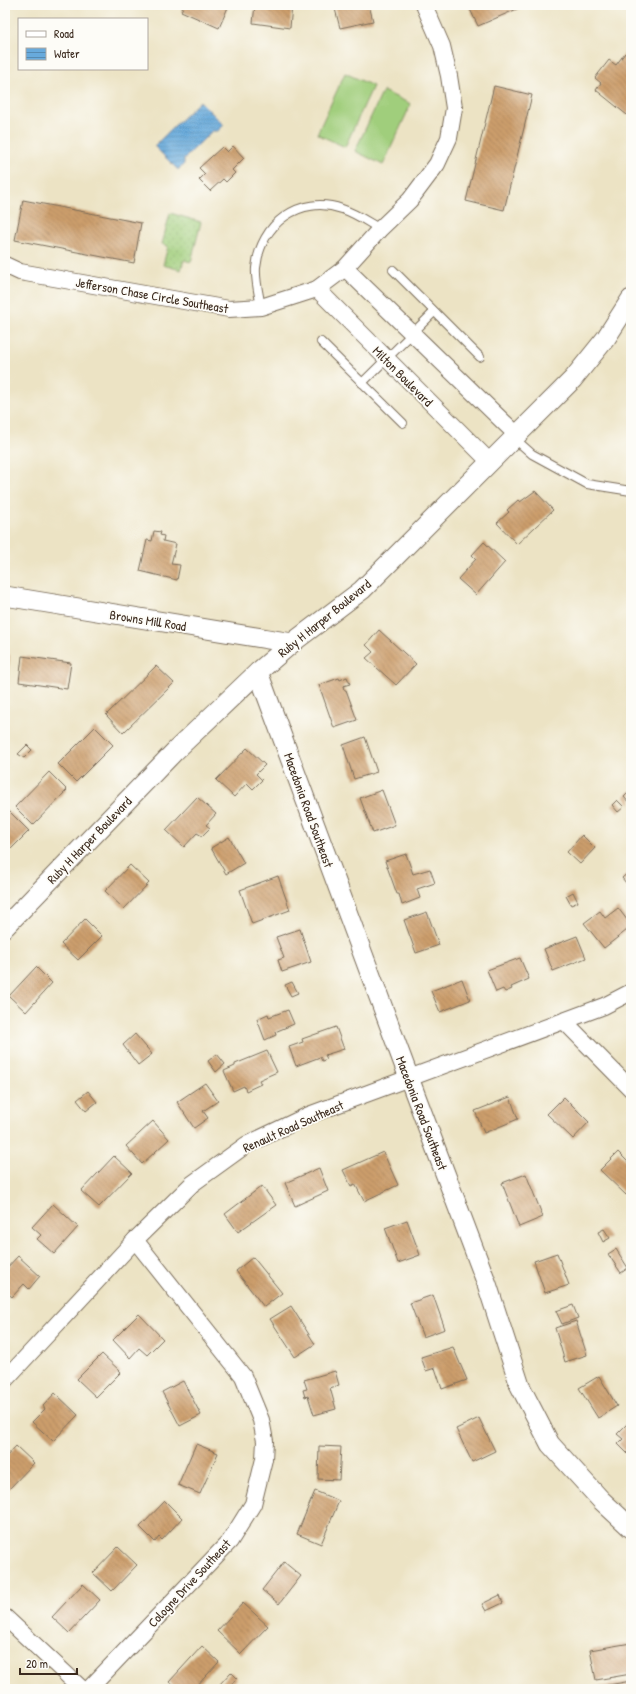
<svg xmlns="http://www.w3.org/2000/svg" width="636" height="1694" font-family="'Patrick Hand',sans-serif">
  <defs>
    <pattern id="grass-dots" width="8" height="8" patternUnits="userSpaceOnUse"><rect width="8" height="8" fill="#a0ce7c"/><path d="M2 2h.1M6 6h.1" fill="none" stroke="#8bb16b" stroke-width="1.8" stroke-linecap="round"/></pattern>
    <pattern id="water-rules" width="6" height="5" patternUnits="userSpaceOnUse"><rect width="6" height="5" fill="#68aadc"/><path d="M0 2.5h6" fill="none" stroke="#578bb2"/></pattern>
    <pattern id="building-back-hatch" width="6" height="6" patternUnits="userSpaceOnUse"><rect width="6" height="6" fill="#cc9e6c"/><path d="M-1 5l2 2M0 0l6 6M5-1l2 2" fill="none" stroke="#a78158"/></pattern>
  </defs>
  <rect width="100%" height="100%" fill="#fdfcf7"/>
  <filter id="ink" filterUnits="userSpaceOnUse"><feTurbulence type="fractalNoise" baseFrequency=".025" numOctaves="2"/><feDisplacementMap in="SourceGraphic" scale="8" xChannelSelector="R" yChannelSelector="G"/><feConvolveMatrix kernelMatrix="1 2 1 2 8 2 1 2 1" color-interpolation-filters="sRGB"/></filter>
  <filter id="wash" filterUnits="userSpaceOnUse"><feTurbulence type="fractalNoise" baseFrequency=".012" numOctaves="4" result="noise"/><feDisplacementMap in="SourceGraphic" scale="16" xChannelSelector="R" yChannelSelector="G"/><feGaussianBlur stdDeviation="0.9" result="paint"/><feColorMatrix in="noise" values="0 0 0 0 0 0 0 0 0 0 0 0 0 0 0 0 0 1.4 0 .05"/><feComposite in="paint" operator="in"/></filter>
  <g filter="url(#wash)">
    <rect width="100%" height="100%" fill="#ece3c4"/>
    <path fill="url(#grass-dots)" stroke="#6e7c4d" d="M170,213l31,9 -10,40 -7,-2 -3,10 -18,-5 5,-19 -6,-2z"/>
    <g fill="#a0ce7c" stroke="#6e7c4d">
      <path d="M345,73l28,13 -28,61 -28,-13z"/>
      <path d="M383,91l28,13 -28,61 -28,-14z"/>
    </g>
    <path fill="url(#water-rules)" stroke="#526a7d" d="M200,101l24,24 -6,6h-6l-28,28v5l-6,6 -24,-24z"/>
    <g id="blocks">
      <g fill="url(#building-back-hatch)">
        <path d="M184,5h45l-10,23 -38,-17z"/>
        <path d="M255,5h37l-2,23 -37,-5z"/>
        <path d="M334,5h35l4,16 -33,7z"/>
        <path d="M468,5h58l-48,21z"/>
        <path d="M625,53l6,5v52l-4,5 -31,-25 5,-7 -6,-5 14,-18 7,5z"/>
        <path d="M494,86l38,9 -28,115 -38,-9z"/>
        <path d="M233,146l11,12 -12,12 3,3 -9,9 -3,-3 -13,12 -11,-11 6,-6 -6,-6 23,-21 5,5z"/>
        <path d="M23,200l118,23 -7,40 -119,-23z"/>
        <path d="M535,491l18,19 -36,34 -20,-21 12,-11 -2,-2 11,-10 2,2z"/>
        <path d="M154,531l7,1 -1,3 4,1 -1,5 13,3 -5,20 9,1 -3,15 -37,-9 7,-31 5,1z"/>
        <path d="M484,542l21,20 -29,33 -18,-16 18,-20 -4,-4z"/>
        <path d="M379,630l37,34 -20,21 -30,-27 7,-6 -7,-7z"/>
        <path d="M5,654l5,1 -2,24h-3z"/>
        <path d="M22,656l49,7 -4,26 -48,-7z"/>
        <path d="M156,666l18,17 -51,50 -17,-18z"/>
        <path d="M347,677l3,7 -7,2 1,4h2l11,30 -23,8 -15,-43 20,-7 1,2z"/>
        <path d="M95,727l18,18 -37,37 -18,-18z"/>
        <path d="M365,737l12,35 -23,7 -11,-34z"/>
        <path d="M27,745l5,5 -8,8 -6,-4z"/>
        <path d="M247,748l18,17 -9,9 6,6 -9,9 -6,-6 -13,14 -18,-17z"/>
        <path d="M49,772l18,18 -34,35 -18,-18z"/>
        <path d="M382,790l13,35 -22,8 -13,-35z"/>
        <path d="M631,790v15l-7,-8z"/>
        <path d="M197,797l19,17 -10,11 4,3 -8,8 -5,-3 -13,14 -18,-17z"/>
        <path d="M617,800l7,7 -6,5 -6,-7z"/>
        <path d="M9,811l20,20 -24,24v-39z"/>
        <path d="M582,835l13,13 -15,16 -13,-12z"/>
        <path d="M229,837l15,26 -18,11 -15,-26z"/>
        <path d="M406,854l7,20 17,-5 5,14 -18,6 3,9 -18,7 -3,-11h-2l-12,-33z"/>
        <path d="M130,865l19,18 -25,26 -19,-18z"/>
        <path d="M631,870v19l-9,-11z"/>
        <path d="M278,876l12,34 -38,14 -12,-34z"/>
        <path d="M573,892l5,10 -7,3 -5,-9z"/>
        <path d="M618,908l13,17v2l-27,21 -20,-25 16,-12 5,7z"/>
        <path d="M427,912l12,33 -23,8 -12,-33z"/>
        <path d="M85,919l17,17 -24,24 -17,-16z"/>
        <path d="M300,929l11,33 -29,10 -4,-12 6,-2 -8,-21z"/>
        <path d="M577,936l9,22 -33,13 -9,-22z"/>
        <path d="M520,958l9,21 -18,8 1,2 -7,3 -2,-3 -7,3 -9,-22z"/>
        <path d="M36,967l16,16 -26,29 -17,-16z"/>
        <path d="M462,979l8,21 -30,12 -9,-21z"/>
        <path d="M292,982l6,11 -7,3 -6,-11z"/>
        <path d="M288,1010l6,14 -19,8 1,3 -11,5 -8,-21 11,-5 1,3z"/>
        <path d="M336,1027l8,22 -19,6 2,4 -5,2 -2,-4 -24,9 -7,-19 14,-5 -1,-3z"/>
        <path d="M135,1034l17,20 -14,11 -15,-20z"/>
        <path d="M267,1051l10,21 -18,8 2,4 -15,7 -2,-5 -11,5 -9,-20 11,-5v-2z"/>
        <path d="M217,1054l8,10 -9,8 -8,-11z"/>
        <path d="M205,1083l13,18 -15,10 5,7 -14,10 -17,-26z"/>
        <path d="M88,1091l9,11 -11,9 -9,-11z"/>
        <path d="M510,1097l8,22 -34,14 -9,-22z"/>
        <path d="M564,1097l25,25 -16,17 -26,-25z"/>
        <path d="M153,1121l16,18 -27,25 -16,-18z"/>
        <path d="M383,1152l15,33 -34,16 -9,-17 -4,2 -8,-16z"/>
        <path d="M618,1152l13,13v25l-5,5 -26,-25z"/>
        <path d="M114,1156l18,17 -33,34 -18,-16z"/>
        <path d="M319,1168l9,23 -33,15 -10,-23z"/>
        <path d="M526,1174l17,43 -24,10 -17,-44z"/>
        <path d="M262,1186l14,19 -38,27 -13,-18z"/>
        <path d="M53,1204l25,23 -24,27 -17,-15 4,-4 -9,-8z"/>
        <path d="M407,1220l13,35 -22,8 -13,-35z"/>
        <path d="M604,1229l6,9 -7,4 -5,-10z"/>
        <path d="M616,1249l12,19 -7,5 -13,-19z"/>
        <path d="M557,1253l12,32 -24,8 -11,-32z"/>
        <path d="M18,1256l22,20 -11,13 -5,-5 -12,13 -7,-6v-21z"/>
        <path d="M253,1257l29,36 -18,14 -28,-36z"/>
        <path d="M433,1295l12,34 -22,8 -13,-34z"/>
        <path d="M573,1305l5,13 -16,6 -6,-13z"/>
        <path d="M291,1306l24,38 -20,13 -25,-38z"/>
        <path d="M139,1314l24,25 -16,16 -8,-7 -9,10 -17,-18z"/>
        <path d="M576,1321l11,34 -22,7 -10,-34z"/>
        <path d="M453,1347l14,33 -25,9 -7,-21 -9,3 -5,-14z"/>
        <path d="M102,1354l19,18 -25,25 -19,-18z"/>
        <path d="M335,1371l4,14 -9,3 6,21 -22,6 -6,-19 -3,1 -2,-7 4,-1 -3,-9z"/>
        <path d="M599,1376l18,30 -19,12 -19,-30z"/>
        <path d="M183,1381l18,34 -21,11 -18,-34z"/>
        <path d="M55,1393l23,22 -25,26 -21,-19 13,-13 -2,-3z"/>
        <path d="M479,1418l16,33 -23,11 -16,-33z"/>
        <path d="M629,1422l2,1v34l-13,-13 5,-5 -6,-5z"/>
        <path d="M196,1444l22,9 -18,41 -22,-9z"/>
        <path d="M16,1446l18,17 -26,27 -3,-3v-29z"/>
        <path d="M319,1446l22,1 -2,33 -21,-1z"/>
        <path d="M315,1491l24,10 -18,43 -24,-10z"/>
        <path d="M165,1501l17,17 -20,22 -3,-3 -4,5 -15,-15z"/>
        <path d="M118,1547l19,18 -25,26 -19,-18z"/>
        <path d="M284,1562l17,14 -22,28 -17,-14z"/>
        <path d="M83,1584l17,16 -31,33 -17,-16z"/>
        <path d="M500,1595l3,8 -17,8 -4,-7z"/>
        <path d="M243,1603l25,23 -27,28 -24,-23z"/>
        <path d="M631,1643v31l-35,6 -6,-30z"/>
        <path d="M202,1646l17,16 -25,27h-16l-9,-7z"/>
        <path d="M231,1672l6,6 -10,11h-4l-4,-4z"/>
        <path d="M631,1681v8h-33l-1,-2z"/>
      </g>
    </g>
  </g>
  <g filter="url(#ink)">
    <use href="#blocks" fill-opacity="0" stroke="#796b58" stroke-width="1"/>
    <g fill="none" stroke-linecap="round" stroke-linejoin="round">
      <g stroke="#796b58" stroke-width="10">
        <g id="service">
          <path d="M393,270l87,87"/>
          <path d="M261,307c-2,-12 -6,-27 -5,-39 4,-44 44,-74 86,-59 13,4 26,13 38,20"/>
          <path d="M321,342l82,81"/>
          <path d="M362,383l72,-71"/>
          <path d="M514,438l18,16 55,30 44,7"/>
        </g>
      </g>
      <g stroke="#796b58" stroke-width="18">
        <g id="minor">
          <path d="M5,265l15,7 209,37 32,-2 56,-18 28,-21 35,-39 30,-29 27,-36 12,-26 5,-30 -5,-32 -7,-30 -18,-41"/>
          <path d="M345,268l172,167"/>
          <path d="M317,289l173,173"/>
          <path d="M564,1021l67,68"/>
          <path d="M5,1380l130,-140 57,-56 54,-39 63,-30 295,-109 27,-14"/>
          <path d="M5,1617l77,72"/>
          <path d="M89,1689l141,-148 23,-37 11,-45 1,-18 -4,-21 -18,-44 -108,-136"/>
        </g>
      </g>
      <g stroke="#796b58" stroke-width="21">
        <g id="tertiary">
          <path d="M5,596l287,47"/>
          <path d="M258,672l151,406 78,206 33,102 30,58 51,56 30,28"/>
          <path d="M5,927l170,-176 83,-79 34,-29 70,-53 211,-211 33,-41 25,-39"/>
        </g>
      </g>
      <use href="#service" stroke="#fff" stroke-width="8"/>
      <use href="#minor" stroke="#fff" stroke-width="16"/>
      <use href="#tertiary" stroke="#fff" stroke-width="19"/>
    </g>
  </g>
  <g text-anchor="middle" stroke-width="3.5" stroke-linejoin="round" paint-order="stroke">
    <g font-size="13" fill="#3b2a1e" stroke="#fdfcf7">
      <text transform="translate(152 295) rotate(10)" y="5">Jefferson Chase Circle Southeast</text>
      <text transform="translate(403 376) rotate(45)" y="5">Milton Boulevard</text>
      <text transform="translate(324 618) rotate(-39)" y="5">Ruby H Harper Boulevard</text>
      <text transform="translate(148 620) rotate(9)" y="5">Browns Mill Road</text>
      <text transform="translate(309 810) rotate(70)" y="5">Macedonia Road Southeast</text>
      <text transform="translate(89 840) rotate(-46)" y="5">Ruby H Harper Boulevard</text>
      <text transform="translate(422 1113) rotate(69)" y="5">Macedonia Road Southeast</text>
      <text transform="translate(293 1126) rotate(-24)" y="5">Renault Road Southeast</text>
      <text transform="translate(189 1583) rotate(-47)" y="5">Cologne Drive Southeast</text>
    </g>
  </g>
  <rect width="636" height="1694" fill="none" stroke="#fdfcf7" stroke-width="20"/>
  <rect x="18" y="18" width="130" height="52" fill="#fdfcf7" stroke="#afa8a0"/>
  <rect x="26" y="31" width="20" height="6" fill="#ffffff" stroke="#afa8a0"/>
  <text x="54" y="38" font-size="12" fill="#3b2a1e">Road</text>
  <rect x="26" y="48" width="20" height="12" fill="url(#water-rules)" stroke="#afa8a0"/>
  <text x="54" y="58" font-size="12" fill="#3b2a1e">Water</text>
  <path d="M20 1668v6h57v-6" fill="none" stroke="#3b2a1e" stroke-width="2"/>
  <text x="26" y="1668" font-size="12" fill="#3b2a1e" stroke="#fdfcf7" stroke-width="3" paint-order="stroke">20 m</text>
</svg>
